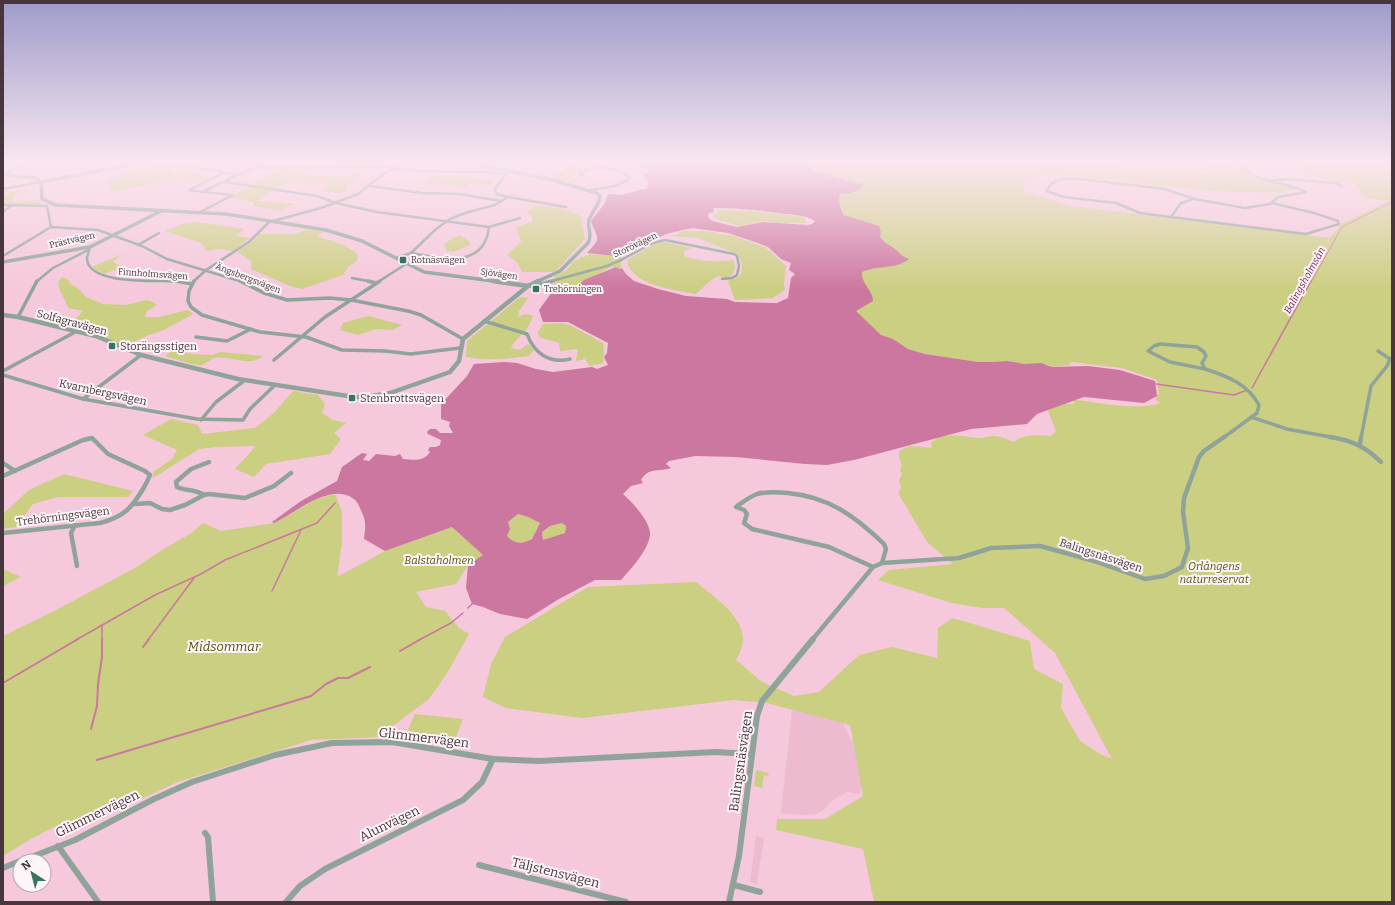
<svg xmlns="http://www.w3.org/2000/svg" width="1395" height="905" font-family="Bitter,serif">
  <rect width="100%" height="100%" fill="#f5c8db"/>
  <g fill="#eebad0">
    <path d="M792,710l47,6 24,46 -3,32 -13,-2 -16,9 -9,10 -6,3 -14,1 -21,-2z"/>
    <path d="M756,836l8,2 -7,46 -7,-2z"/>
  </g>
  <g fill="#cbcf81">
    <path d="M151,163h21l2,3 17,-3h52c-19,9 -38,-3 -58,7l10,4 17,3 -10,5 -23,-5 -2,-5 -8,-4 -52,10 -1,-1 34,-8 -2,-5z"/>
    <path d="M804,163h301l38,6 67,5 -3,-7 1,-4 32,3 12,11 14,5 29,7 -13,4 -69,-2 -161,-17 -28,4v14l47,14 259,32 11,-14 47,-23 -22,-3 -12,-16 -7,-2 -4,2h-7l-41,-12 6,-3 -7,-4h98v739h-518l-11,-53 -87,-19 1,-11h48l38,-23 -13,-71 -83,-22 -33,-3 -152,18 -76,-10 -23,-11 8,-33 14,-27 83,-50 108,-5c18,15 53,37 46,64 -1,5 -4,10 -6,14l26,22 32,14 25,-4 40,-37 33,-8 45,11 1,-30 15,-10 77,23 4,28 29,15 -2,24 19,33 22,14 10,4 -57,-106 -51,-45h-22l-30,-5 -74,-23 11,-10 64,-6 -26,-22 -29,-49 3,-5 -2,-8 3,-6 -2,-4 2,-5 -3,-8v-6l11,-5 22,2 -1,-6 4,-2 1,-2c18,-5 26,-1 44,0 3,1 2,0 6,-1 9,-3 19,1 27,5 12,-8 24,-7 38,-6l5,-5 -8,-20v-3l7,-4h19v-4c10,0 20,3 30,4 17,2 40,5 56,-1l-5,-4 1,-1 -5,-2 -4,-5 12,4 -2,-15 -35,-12 -51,-6 -2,3 -17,2 -6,-3h-21l-18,-3 -15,1h-15l-52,-8 -17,-5 -30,-16 -18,-18 -6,-3 12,-26 -3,-5 -3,-1 2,-8c14,-7 35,-3 46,-13l-9,-3 -20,-19 -35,-21 -5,-16 -2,-1 3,-5 14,-1 6,-3 -45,-17 -7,-4z"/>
    <path d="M570,166l21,1v1l-28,7 7,3c-4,5 -10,3 -15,1l3,-2 -1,-3 8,-4 -2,-1z"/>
    <path d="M169,169l6,9 -8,3 -55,11 -3,-12z"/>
    <path d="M283,169h27l-7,6 47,2 8,-5 7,1 -19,13 2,4 -8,4 -16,-4 6,-6 -36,-3 -11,3 -24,16 2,1 37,3 -10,2 -7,5 -28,-5 2,-3 -11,-4 -14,-1 41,-25z"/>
    <path d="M443,175l51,5 -5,5 -16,-2 -9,5h-6l-1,-3c-4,0 -9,1 -12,0 -6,-3 -7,-4 -13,0l-5,-4 2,-3z"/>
    <path d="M40,186l-23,6v3l-3,1 -1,6h14l10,-2 6,5 -40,-1v-10z"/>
    <path d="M536,206l26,3 19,7 4,23 -30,33h-33l-5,-10 -10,-7 14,-13 -5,-15 16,-5 1,-4 -7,-6z"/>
    <path d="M720,210l34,1 50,6 2,6h-27l-18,-2 -21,5 -22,-6 -5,-4z"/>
    <path d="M196,222l49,7 -9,7 14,2 -17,13 -13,-2 -13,2 -6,-8 -36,-12 17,-7z"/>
    <path d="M306,230l19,1 -8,5 27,9 14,9 -1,7 -9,6 -5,8 -41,14 -12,-3 -39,-17v-8l-14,-9 14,-9 8,-9h37z"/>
    <path d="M685,231h20l29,5 31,11 21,19 -2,18 1,6 -12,8 -38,2 -7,-19 12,-5c4,-8 2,-15 -3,-22l-39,-16 -27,-2z"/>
    <path d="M460,236l9,5 1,4 -16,7 -7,-1 -3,-6 8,-7z"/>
    <path d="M663,242l29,6 -8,3v5c17,6 32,6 50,4l1,8 -3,7 -6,3 -8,-2 -9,6 -13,12c-20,-4 -67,-9 -69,-34l26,-15z"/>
    <path d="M590,254l24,2 8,-1 -1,8 1,5 -2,1 -9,-2c-20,11 -36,25 -59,25l-2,-1 5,-8 -1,-7 11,-5 9,-10z"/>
    <path d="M121,255l-8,7 9,5 -18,7 -13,-7z"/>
    <path d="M62,277l7,3 1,4 9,5 7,8 17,7 24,1 19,-5 7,2 4,3 -10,6 -2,6h14l29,-7 5,4 -29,16 -15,5 -24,11 -54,-22 12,-13 -15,-3c-3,-10 -9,-16 -10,-26z"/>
    <path d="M520,297l8,1 -9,13 -1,6 7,-3 8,2 -5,11 -15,17 -2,4 9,2 8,-6 6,6 -5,6c-22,3 -42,5 -63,1l1,-16z"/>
    <path d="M368,316l34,9 -9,5 -17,-1 -18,6 -18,-5 3,-7z"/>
    <path d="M560,323l10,2 33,18 1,7 -1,13 -13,3 -5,-7 -9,2 2,-12 -18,2 -1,-8 -20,-6 -1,-5 5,-8z"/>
    <path d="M174,349l16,5 22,1 8,-3 43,4c-15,12 -31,-1 -48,2 -5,1 -9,6 -14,7 -6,1 -29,-7 -36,-9z"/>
    <path d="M293,391l25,4 7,9 -3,9 11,7 13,3 -12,10 7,6 -11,15 -64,10 -12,13 -19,-8 21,-23 -39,1 -18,2 -46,29v-6l19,-13 5,-9 -34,-15 28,-16 27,6 4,9 53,-6 19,-15z"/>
    <path d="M64,474l69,17 -5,6h-70l-25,7 -17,23 -13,2v-15l26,-24z"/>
    <path d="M335,494l7,18v30l-5,35 48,-26 67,-24 31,28 -15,10 -12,19 -40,8 10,15 19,4 14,17 10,6 -23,41 -17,24 -51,38 -67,3 -133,42 -92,42 -1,-3c-20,-6 -63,24 -82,35v-220l55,-27 77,-41 27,-18 28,-16 13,-11 18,8 53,-8 43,-24z"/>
    <path d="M518,514l10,3 12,6 -8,16c-11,5 -17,6 -25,-3l3,-7 -2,-7z"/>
    <path d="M562,523l4,3 -1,7 -22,8 -1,-9 8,-6z"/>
    <path d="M3,569l18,8 -18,9z"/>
    <path d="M415,714l48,5 -10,25 -49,-5z"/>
    <path d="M756,770l13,3 -1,3 -4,-1 -2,13 -8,-2z"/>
  </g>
  <path fill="#cc779f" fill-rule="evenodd" d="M633,163h171l9,8 44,12 6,2c-5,9 -14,8 -23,9 -2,8 0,14 4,21l35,11 2,7 -1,4c6,8 9,7 15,12 6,5 6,7 14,10 -14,11 -32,6 -47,13 -1,12 11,18 11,29l-17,10 25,24 12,4 15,10 17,5 53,8h14l15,-1 18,3 16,-1 11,4 36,-1 32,4 35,11 2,15 -13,7 -60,-6 -47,17 -10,10 -56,5 -117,31 -27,5 -22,-1 -69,-7 -41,-1 -26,5 -3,3 5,4c-12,4 -23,-1 -30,12l2,3 -12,3 -8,8c9,8 25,25 27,38 1,16 -20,38 -29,48h-26l-36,19 -32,20 -27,-5 -17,-7 -11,-3 -6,-16 2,-23 15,-10 -31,-28 -67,24 -21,-12c2,-17 2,-18 -5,-33 -2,-5 -4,-6 -8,-9 -23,-13 -56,16 -77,26l-2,-1 29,-21 36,-20 5,-14 20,-14 5,1 -4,6 6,1 7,-7 19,2 5,-2 3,5c11,1 20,3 27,-7l-2,-2 2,-3h6l4,-2 1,-5 -13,-6 -1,-2 3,-3h6l4,4h13l-4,-7 1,-4 -9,-3v-15l26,-28 7,-12 30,-2 13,1 19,6 17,3 39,-5 5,2 11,-4 -4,-8 3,-4 1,-10 -40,-21h-25l-4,-12 13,-18h11l13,-4 8,-8 32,-13 4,2 2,-1 4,6 8,7 24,8 28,7 41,3 8,3 42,1 11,-5 3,-20 4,-4 -6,-4 2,-7 -10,-4 -13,-12 -10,-4 -30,-10 -36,-5 -26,6 -37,19 -14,3 -28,-3c15,-17 11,-12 4,-32l14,-18 3,-9 14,1 25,-7c2,-6 1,-9 -5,-13l8,-3 -7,-7zM713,208c22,0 44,2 66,5 12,2 25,1 36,8l-3,3 -5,1 -44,-3 -26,5 -25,-6 -4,-4 1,-4 5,-1zM518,514l10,3 12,6 -8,16c-10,5 -17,6 -25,-3l3,-7 -2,-7zM562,523l4,3 -1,7 -22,7 -1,-8 8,-6z"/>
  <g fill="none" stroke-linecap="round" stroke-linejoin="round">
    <path stroke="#cc779f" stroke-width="1" d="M1311,282l31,-55 50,-25"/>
    <g stroke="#cc779f" stroke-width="1.5">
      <path d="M1156,384l78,11 13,-5"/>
      <path d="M1252,388l59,-107"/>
      <path d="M272,591l29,-61"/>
      <path d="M468,608l4,-4"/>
      <path d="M102,626v14"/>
      <path d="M76,640l79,-45 46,-21 24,-14 92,-37 18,-20"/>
      <path d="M148,640l46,-62"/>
      <path d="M419,640l32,-17 12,-10"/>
    </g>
    <g stroke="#cc779f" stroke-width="2">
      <path d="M143,647l6,-8"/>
      <path d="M400,651l21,-12"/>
      <path d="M3,683l75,-44"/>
      <path d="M91,729l6,-23 1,-22 4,-27v-18"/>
      <path d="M97,760l214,-64 15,-12 12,-6h10l22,-11"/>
    </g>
    <path stroke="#8fa39b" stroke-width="2" d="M202,211l31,-16 -28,-3"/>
    <g stroke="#8fa39b" stroke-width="2.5">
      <path d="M99,163l4,7"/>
      <path d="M195,167l44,8"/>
      <path d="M256,168l124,-1 38,4 70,1 18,2"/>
      <path d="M224,173l-35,17 16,2 1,-2 58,-27"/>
      <path d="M3,174l25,-11"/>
      <path d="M584,176l-5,-3c16,-8 36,-7 50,4l-1,3 -13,6 -24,4"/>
      <path d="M1267,181l21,-2 47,4 7,3"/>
      <path d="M225,182l92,14 19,7 41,9 112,15 31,-9"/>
      <path d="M369,186l53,7 37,1 42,7"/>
      <path d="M3,189l38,-7"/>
      <path d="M508,197l58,10"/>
      <path d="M1191,200l-10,3 -10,14 135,17 33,-10 -1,-3 -24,-8 -42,-10"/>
      <path d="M3,205l44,1 4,21 -48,29"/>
      <path d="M3,212l9,-7"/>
      <path d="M1171,217l-31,-4 -24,-10 -52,-6 -18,-6 5,-7 10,-5h19l85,10 29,10 51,9 25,-4 8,-7 28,-5c-24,-12 -48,-6 -67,-29"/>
      <path d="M51,227l47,3 44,16 25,13 76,23"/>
      <path d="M138,245l21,-12"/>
      <path d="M90,247c-1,4 -3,9 -3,12 2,28 77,20 95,23"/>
      <path d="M411,253c22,4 65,15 75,-14 2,-3 2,-8 3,-12"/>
      <path d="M396,258l15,-5 25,-24 14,-10 15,-6 30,-8 13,-8 -11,-3 -2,-5 12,-17"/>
      <path d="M352,278l21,4"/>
      <path d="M36,282l17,-14 35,-18"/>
      <path d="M193,282l13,-12 43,-28 20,-20 52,-14 37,-14 27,-21 19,-10"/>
      <path d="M378,282l28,-18"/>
      <path d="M548,282l59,-16 16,-7 30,-16 12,-3 69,14 3,2 2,10 -2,9 -5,3 -10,1"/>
    </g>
    <g stroke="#8fa39b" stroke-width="3.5">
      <path d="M175,281l17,3"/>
      <path d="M194,281l-5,10 -1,10 3,6 11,8 58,17 46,5 36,13 43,1 26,3 49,-6"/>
      <path d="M240,281l24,12 23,7 43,-2 21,2 57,11 13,4 42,24"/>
      <path d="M368,281l8,2"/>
      <path d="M531,286l22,-5"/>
      <path d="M18,317l19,-36"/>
      <path d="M484,321l43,13c7,19 22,30 43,25"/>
      <path d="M196,337l31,4 24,-12"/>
      <path d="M1160,344l37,3 7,5 2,4 -4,7 3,6 -35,-7 -22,-11 6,-5z"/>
      <path d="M274,360l51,-43 55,-36"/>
      <path d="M1205,369c22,7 43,15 54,36l-2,8 -34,25"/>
      <path d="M3,371l74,-40"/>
      <path d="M3,375l80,24 114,20 46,1 7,-11 25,-24"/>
      <path d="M83,399l58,-44"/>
      <path d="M1251,417l36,12 49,9"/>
      <path d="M201,420l15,-18 29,-22"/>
      <path d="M1361,438l10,-52 16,-20 3,-7 -12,-8"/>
    </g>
    <g stroke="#8fa39b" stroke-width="4.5">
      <path d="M1330,437c21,3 36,10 51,25"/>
      <path d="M1360,444l1,-7"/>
      <path d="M3,463l12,8"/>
      <path d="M3,476l80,-36 9,-2 16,16 37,17 5,4c-2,5 -4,9 -7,14 -12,20 -20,28 -43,34l-97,10"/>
      <path d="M204,495l5,-1 36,4 29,-12 17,-13"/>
      <path d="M135,504l15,-1 12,6 8,1 15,-5 19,-10c-8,-6 -18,-4 -27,-8l-1,-5 15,-13 18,-7"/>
      <path d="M75,525l-4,8 6,33"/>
      <path d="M873,567l-44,-20 -77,-18 -8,-6 3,-9 -3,-4 -8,-3c7,-5 13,-10 21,-13 10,-3 21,-2 31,-1 41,4 67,23 96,51l2,5 -4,14"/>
      <path d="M812,640l61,-73 9,-4 77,-5 32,-10 49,-2 54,15 51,18 19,-3 18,-9 6,-19 -5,-36 1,-14 15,-41 5,-6 20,-14"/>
    </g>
    <g stroke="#8fa39b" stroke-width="6">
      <path d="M205,833l3,4 5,65"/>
      <path d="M58,846l40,56"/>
      <path d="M21,861l54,-21 79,-41 38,-17 83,-27 57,-12 60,-1 101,17 46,2 176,-9 36,2"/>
      <path d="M479,865l147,37"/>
      <path d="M3,868l17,-7"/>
      <path d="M734,885l26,7"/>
      <path d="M286,902l14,-16 25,-17 138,-69 19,-18 11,-23"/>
      <path d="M729,902l10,-46 18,-140 5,-15 51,-62"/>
    </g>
    <g stroke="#8fa39b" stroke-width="3.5">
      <path d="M471,163l81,17 45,13 3,3c-1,10 -8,15 -11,24 -2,9 4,15 -1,23l-28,28 -24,11"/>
      <path d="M3,175l33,3 5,4"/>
      <path d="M41,182l1,17 13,6 171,9 100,16 36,11 62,31 77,10"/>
      <path d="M41,182l100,-19"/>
      <path d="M3,262l87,-15 71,-36"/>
    </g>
    <g stroke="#8fa39b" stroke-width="4.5">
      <path d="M493,281l35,5"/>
      <path d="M3,315l15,2 78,19 45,19 97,24 116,18h12l24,-4 60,-21 9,-11 4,-22 65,-53 10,-5"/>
    </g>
  </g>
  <linearGradient id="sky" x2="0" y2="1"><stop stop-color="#9d9ccb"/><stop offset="0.56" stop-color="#fae6ef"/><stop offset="1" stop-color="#fae6ef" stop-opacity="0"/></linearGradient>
  <rect width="1395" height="290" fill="url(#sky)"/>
  <g fill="#377562" stroke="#fef5f8" stroke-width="1.5">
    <rect x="399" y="256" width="8" height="8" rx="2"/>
    <rect x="532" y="285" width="8" height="8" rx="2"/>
    <rect x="108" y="342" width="8" height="8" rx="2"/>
    <rect x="348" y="394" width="8" height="8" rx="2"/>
  </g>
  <g text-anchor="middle" stroke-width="4" stroke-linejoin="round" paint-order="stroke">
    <g font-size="9" fill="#48363e" stroke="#fef5f8">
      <text transform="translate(72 240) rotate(-13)" y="3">Prästvägen</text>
      <text transform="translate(635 245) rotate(-25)" y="3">Storövägen</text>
      <text transform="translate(153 274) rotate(4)" y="3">Finnholmsvägen</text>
      <text transform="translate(499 274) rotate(8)" y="3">Sjövägen</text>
      <text transform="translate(248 278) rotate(21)" y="3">Ängsbergsvägen</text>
    </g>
    <g font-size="9" fill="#48363e" stroke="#fef5f8" text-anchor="start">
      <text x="411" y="263">Rotnäsvägen</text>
      <text x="544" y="292">Trehörningen</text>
    </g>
    <g font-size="10" font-style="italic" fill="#7e1752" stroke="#fef5f8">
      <text transform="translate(1304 280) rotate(-61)" y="4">Balingsholmsån</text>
    </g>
    <g font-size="11" fill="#48363e" stroke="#fef5f8">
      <text transform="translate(72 322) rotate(15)" y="4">Solfagravägen</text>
      <text transform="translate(103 392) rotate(12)" y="4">Kvarnbergsvägen</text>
      <text transform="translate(63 516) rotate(-7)" y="4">Trehörningsvägen</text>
      <text transform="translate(1101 555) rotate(18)" y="4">Balingsnäsvägen</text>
    </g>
    <g font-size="11" fill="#48363e" stroke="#fef5f8" text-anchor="start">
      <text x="120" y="350">Storängsstigen</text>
      <text x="360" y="402">Stenbrottsvägen</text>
    </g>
    <g font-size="11" font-style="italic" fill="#54560f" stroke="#fef5f8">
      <text x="439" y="564">Balstaholmen</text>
      <text x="1214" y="570">Orlångens<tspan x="1214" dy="13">naturreservat</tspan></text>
    </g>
    <g font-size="13" font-style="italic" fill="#54560f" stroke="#fef5f8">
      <text x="224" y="651">Midsommar</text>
    </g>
    <g font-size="13" fill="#48363e" stroke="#fef5f8">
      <text transform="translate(424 737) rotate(7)" y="5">Glimmervägen</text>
      <text transform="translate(740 761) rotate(-82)" y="5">Balingsnäsvägen</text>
      <text transform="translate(97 813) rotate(-26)" y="5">Glimmervägen</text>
      <text transform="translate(389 823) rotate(-26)" y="5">Alunvägen</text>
      <text transform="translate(556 872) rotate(14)" y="5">Täljstensvägen</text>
    </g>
  </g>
  <rect width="1395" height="905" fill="none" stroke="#48363e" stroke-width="8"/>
  <g transform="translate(32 873) rotate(324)"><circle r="19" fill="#fef5f8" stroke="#b5a9ae"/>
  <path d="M0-3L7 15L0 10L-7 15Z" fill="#377562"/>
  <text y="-6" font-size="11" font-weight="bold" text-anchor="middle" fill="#48363e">N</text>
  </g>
</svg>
